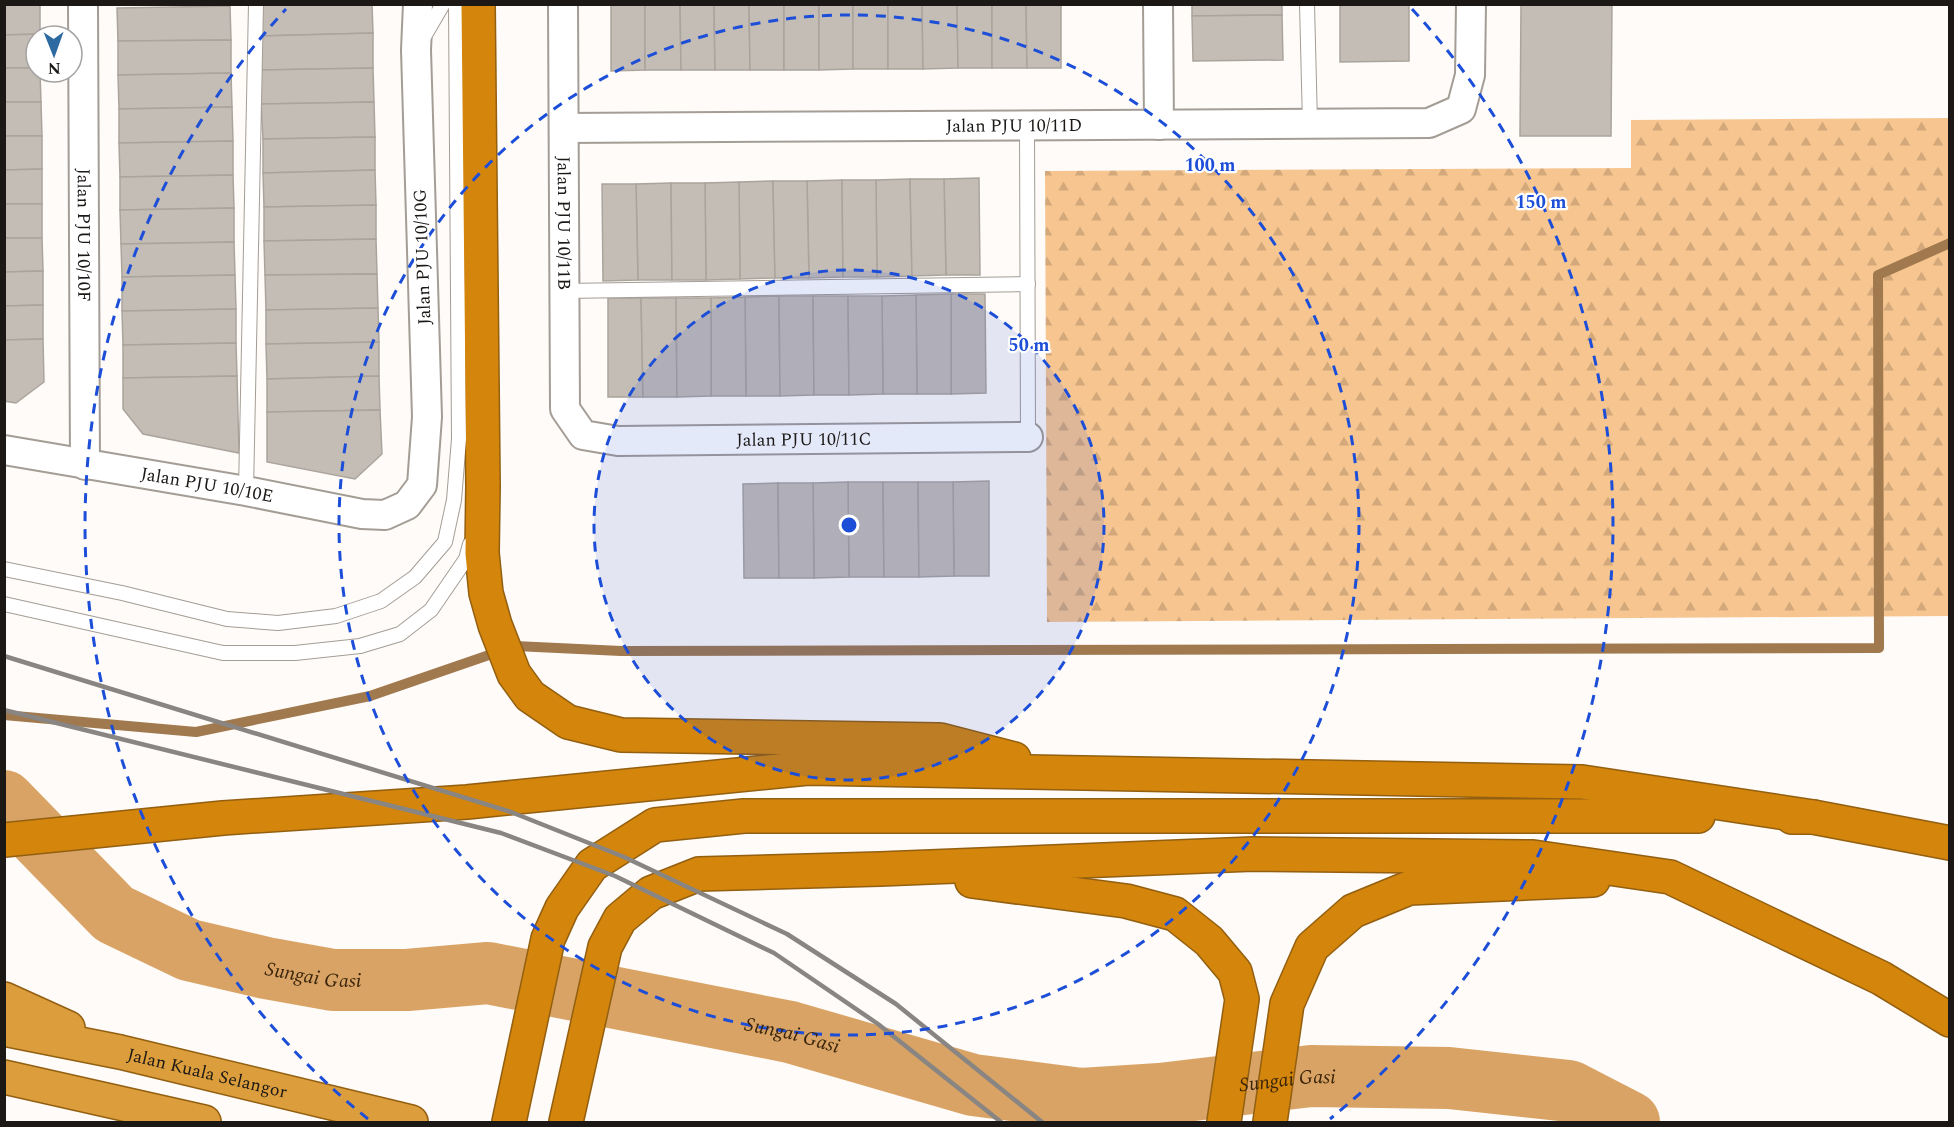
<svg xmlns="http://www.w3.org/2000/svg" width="1954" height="1127" font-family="Spectral,serif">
  <defs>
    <pattern id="forest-firs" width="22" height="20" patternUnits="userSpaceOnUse" patternTransform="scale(1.5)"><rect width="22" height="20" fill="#f7c690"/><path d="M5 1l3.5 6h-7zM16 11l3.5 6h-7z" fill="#d3a97b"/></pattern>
  </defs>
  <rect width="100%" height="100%" fill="#fefbf8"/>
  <path fill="url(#forest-firs)" d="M1949,118v498l-902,6 -2,-451 586,-3v-48z"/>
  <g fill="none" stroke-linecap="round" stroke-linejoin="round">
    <path stroke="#a0794e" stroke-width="10" d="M4,715l192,17 174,-36 145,-50 106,5 1258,-3 -1,-373 72,-32"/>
    <path stroke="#d9a366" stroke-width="62" id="s1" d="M4,801l110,113 75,36 77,18 67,12h74l81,-7 302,59 183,53 108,14 79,-5 151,-18 138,2 120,13 60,31"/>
  </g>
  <g fill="#c4bdb5" stroke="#aba49d" stroke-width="1.5">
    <path d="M4,4h36v30l-36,1z"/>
    <path d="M260,4h112l1,29 -113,3z"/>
    <path d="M611,4h34v66l-34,1z"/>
    <path d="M645,4h35l1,66h-36z"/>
    <path d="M680,4h34l1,66h-34z"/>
    <path d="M714,4h35l1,66h-35z"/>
    <path d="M749,4h35v66h-34z"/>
    <rect x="784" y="4" width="35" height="66"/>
    <path d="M819,4h34v65l-34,1z"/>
    <rect x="853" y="4" width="35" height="65"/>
    <path d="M888,4h34l1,65h-35z"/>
    <path d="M922,4h35l1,64 -35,1z"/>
    <path d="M957,4h35v64h-34z"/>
    <path d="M992,4h34l1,64h-35z"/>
    <path d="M1026,4h35v64h-34z"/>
    <path d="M1192,4h90v11l-90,1z"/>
    <path d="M1340,4h69v57l-69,1z"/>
    <path d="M1521,4h91l-1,132h-91z"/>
    <path d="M230,6l1,34 -113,1 -1,-33z"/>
    <path d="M1282,15l1,45 -90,1 -1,-45z"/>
    <path d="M373,33v35l-112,2 -1,-34z"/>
    <path d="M40,34v2h-4v32h-32v-33z"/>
    <path d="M231,40v33l-113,2v-34z"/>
    <path d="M4,68h32v4h4l1,30h-37z"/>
    <path d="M373,68l1,34 -113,2v-34z"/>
    <path d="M231,73l1,34 -113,2 -1,-34z"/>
    <path d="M4,102h37l1,34h-38z"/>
    <path d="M374,102l1,35 -112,2 -2,-35z"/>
    <path d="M232,107l1,34 -114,2v-34z"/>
    <path d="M4,136h38v33l-38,1z"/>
    <path d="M375,137v33l-112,3v-34z"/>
    <path d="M233,141v34l-113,2 -1,-34z"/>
    <path d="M42,169v35h-38v-34z"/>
    <path d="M375,170l1,35 -112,2 -1,-34z"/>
    <path d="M233,175l1,33 -114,2v-33z"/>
    <path d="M979,178l1,97h-34l-2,-96z"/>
    <path d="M910,179l2,97 -35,1 -1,-97z"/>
    <path d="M910,179h34l2,96 -34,1z"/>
    <path d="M842,180l1,97 -34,1 -2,-97z"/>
    <path d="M842,180h34l1,97h-34z"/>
    <path d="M773,181l2,97 -35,1 -1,-97z"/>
    <path d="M773,181h34l2,97h-34z"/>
    <path d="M739,182l1,97 -34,1 -1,-97z"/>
    <path d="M671,183l1,97h-34l-2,-96z"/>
    <path d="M671,183h34l1,97h-34z"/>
    <path d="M602,184h34l2,96 -35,1z"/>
    <rect x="4" y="204" width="38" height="34"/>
    <path d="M376,205v34l-112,2v-34z"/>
    <path d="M234,208v34l-113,2 -1,-34z"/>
    <path d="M4,238h38l1,33 -39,1z"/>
    <path d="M376,239l1,35 -112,1 -1,-34z"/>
    <path d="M234,242l1,33 -113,2 -1,-33z"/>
    <path d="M43,271v34l-39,1v-34z"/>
    <path d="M377,274l1,34 -112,2 -1,-35z"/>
    <path d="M235,275l1,34 -114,2v-34z"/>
    <path d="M951,294h34l1,99 -35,1z"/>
    <path d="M951,294v100h-34l-1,-99z"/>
    <path d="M916,295l1,99h-34l-1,-98z"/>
    <path d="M779,296l1,100h-34l-1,-99z"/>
    <path d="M779,296h34l1,99 -34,1z"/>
    <path d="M813,296h35l1,99h-35z"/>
    <path d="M848,296h34l1,98 -34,1z"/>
    <path d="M745,297l1,99h-35v-98z"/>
    <path d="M608,298h33l2,99h-35z"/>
    <path d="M641,298h35l1,99h-34z"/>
    <path d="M676,298h35v98l-34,1z"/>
    <path d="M43,305v34l-39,1v-34z"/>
    <path d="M378,308l1,34 -113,2v-34z"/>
    <path d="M236,309v34l-113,2 -1,-34z"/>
    <path d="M43,339l1,43 -28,21 -12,-2v-61z"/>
    <path d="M379,342v34l-112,3 -1,-35z"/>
    <path d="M236,343l1,33 -114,2v-33z"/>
    <path d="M237,376l2,77 -96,-19 -20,-25v-31z"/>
    <path d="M379,376l1,34 -113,2v-33z"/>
    <path d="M380,410l2,44 -27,25 -88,-17v-50z"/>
    <path d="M989,481v95h-35l-1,-94z"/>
    <path d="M848,482h35l1,95h-35z"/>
    <path d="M848,482l1,95 -35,1 -1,-95z"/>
    <path d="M883,482h35l1,95h-35z"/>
    <path d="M918,482h35l1,94 -35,1z"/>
    <path d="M778,483l1,95h-35l-1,-94z"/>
    <path d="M778,483h35l1,95h-35z"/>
  </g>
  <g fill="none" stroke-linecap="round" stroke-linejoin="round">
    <g stroke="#a49d96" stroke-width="16">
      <g id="service">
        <path d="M1307,4l3,120"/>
        <path d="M422,40l21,-36"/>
        <path d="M1027,126l1,311"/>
        <path d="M564,291l464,-7"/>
        <path d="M246,491l10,-487"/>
        <path d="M4,569l118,24 105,26 51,4 58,-7 45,-15 34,-24 30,-35 9,-42 5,-61 -3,-435"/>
        <path d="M4,604l219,49h72l65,-7 40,-12 31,-24 35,-51 4,-15"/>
      </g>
    </g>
    <g stroke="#a49d96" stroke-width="32">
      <g id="minor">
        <path id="s2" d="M83,4l2,461"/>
        <path id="s3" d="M563,4l2,405 18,26 35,6 410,-4"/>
        <path d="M1158,4l1,121"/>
        <path id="s4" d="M564,128l865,-5 32,-14 9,-34 1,-71"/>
        <path id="s5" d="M4,450l242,41 116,23 23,1 22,-10 15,-20 5,-68 -11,-367 2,-46"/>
      </g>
    </g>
    <g stroke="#935f10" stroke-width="36">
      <g id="trunk">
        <path d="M4,999l64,29"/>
        <path id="s6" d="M4,1029l116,23 291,70"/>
        <path d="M4,1077l200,45"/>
      </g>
    </g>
    <g stroke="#935f10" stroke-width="36">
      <g id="motorway">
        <path d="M478,4l5,482 -1,67 4,40 9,32 19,49 16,22 38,26 53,13 319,5 74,19"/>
        <path d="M1792,817h21l137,26"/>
        <path d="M4,840l219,-22 244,-16 341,-34 774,14 231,35"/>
        <path d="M972,881l154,20 49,13 34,27 26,31 7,27 -18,123"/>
        <path d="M509,1122l39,-183 14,-31 30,-43 63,-40 89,-9h954"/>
        <path d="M566,1122l39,-175 15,-28 31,-26 48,-19 181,-5 373,-15 280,3 137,20 211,101 69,42"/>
        <path d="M1270,1122l17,-118 25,-57 41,-36 56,-23 184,-8"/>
      </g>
    </g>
    <use href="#service" stroke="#fff" stroke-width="14"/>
    <use href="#minor" stroke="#fff" stroke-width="28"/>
    <use href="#trunk" stroke="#dc9e3c" stroke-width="33"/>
    <use href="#motorway" stroke="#d3850c" stroke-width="33"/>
    <g stroke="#888583" stroke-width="4.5">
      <path d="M4,656l507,156 113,45 163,77 109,70 146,118"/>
      <path d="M4,710l497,123 114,43 159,77 104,71 123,98"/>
    </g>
  </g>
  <circle cx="849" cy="525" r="255" fill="#1d4ed8" fill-opacity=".12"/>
  <g fill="none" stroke="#1d4ed8" stroke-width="3" stroke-dasharray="10 8">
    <circle cx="849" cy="525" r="255"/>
    <circle cx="849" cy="525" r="510"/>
    <path d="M368 1119A764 764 0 0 1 286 9M1412 9A764 764 0 0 1 1330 1119"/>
  </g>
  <g text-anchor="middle" stroke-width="4.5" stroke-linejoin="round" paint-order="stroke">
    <g font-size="18" fill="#1b1816" stroke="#fff">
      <text dy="6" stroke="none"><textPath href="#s4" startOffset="450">Jalan PJU 10/11D</textPath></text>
      <text dy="6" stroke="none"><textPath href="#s3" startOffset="219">Jalan PJU 10/11B</textPath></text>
      <text dy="6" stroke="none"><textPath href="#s2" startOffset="231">Jalan PJU 10/10F</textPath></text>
      <text transform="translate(422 257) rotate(-92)" y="6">Jalan PJU 10/10G</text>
      <text dy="6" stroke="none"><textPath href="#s3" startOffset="658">Jalan PJU 10/11C</textPath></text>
      <text dy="6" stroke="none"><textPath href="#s5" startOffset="206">Jalan PJU 10/10E</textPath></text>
      <text dy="6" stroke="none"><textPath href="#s6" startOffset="208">Jalan Kuala Selangor</textPath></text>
    </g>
    <g font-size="20" font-style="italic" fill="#3b2509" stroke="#fff">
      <text dy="7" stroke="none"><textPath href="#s1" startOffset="368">Sungai Gasi</textPath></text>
      <text dy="7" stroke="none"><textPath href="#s1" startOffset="854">Sungai Gasi</textPath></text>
      <text dy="7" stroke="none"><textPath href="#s1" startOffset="1358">Sungai Gasi</textPath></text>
    </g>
  </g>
  <circle cx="849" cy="525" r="9" fill="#1d4ed8" stroke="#fff" stroke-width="3"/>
  <g font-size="18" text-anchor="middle" font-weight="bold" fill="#1d4ed8" stroke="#fff" stroke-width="4.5" stroke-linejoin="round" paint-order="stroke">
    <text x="1210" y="171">100 m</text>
    <text x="1541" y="208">150 m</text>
    <text x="1029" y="351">50 m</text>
  </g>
  <rect width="1954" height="1127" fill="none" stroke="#1b1816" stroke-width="12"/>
  <g transform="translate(54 54) rotate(179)"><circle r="28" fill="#ffffff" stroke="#a4a3a2" stroke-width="1.5"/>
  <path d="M0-4.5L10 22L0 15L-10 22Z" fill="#2c6aa1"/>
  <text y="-9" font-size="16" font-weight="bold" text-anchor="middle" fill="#1b1816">N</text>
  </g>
</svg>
